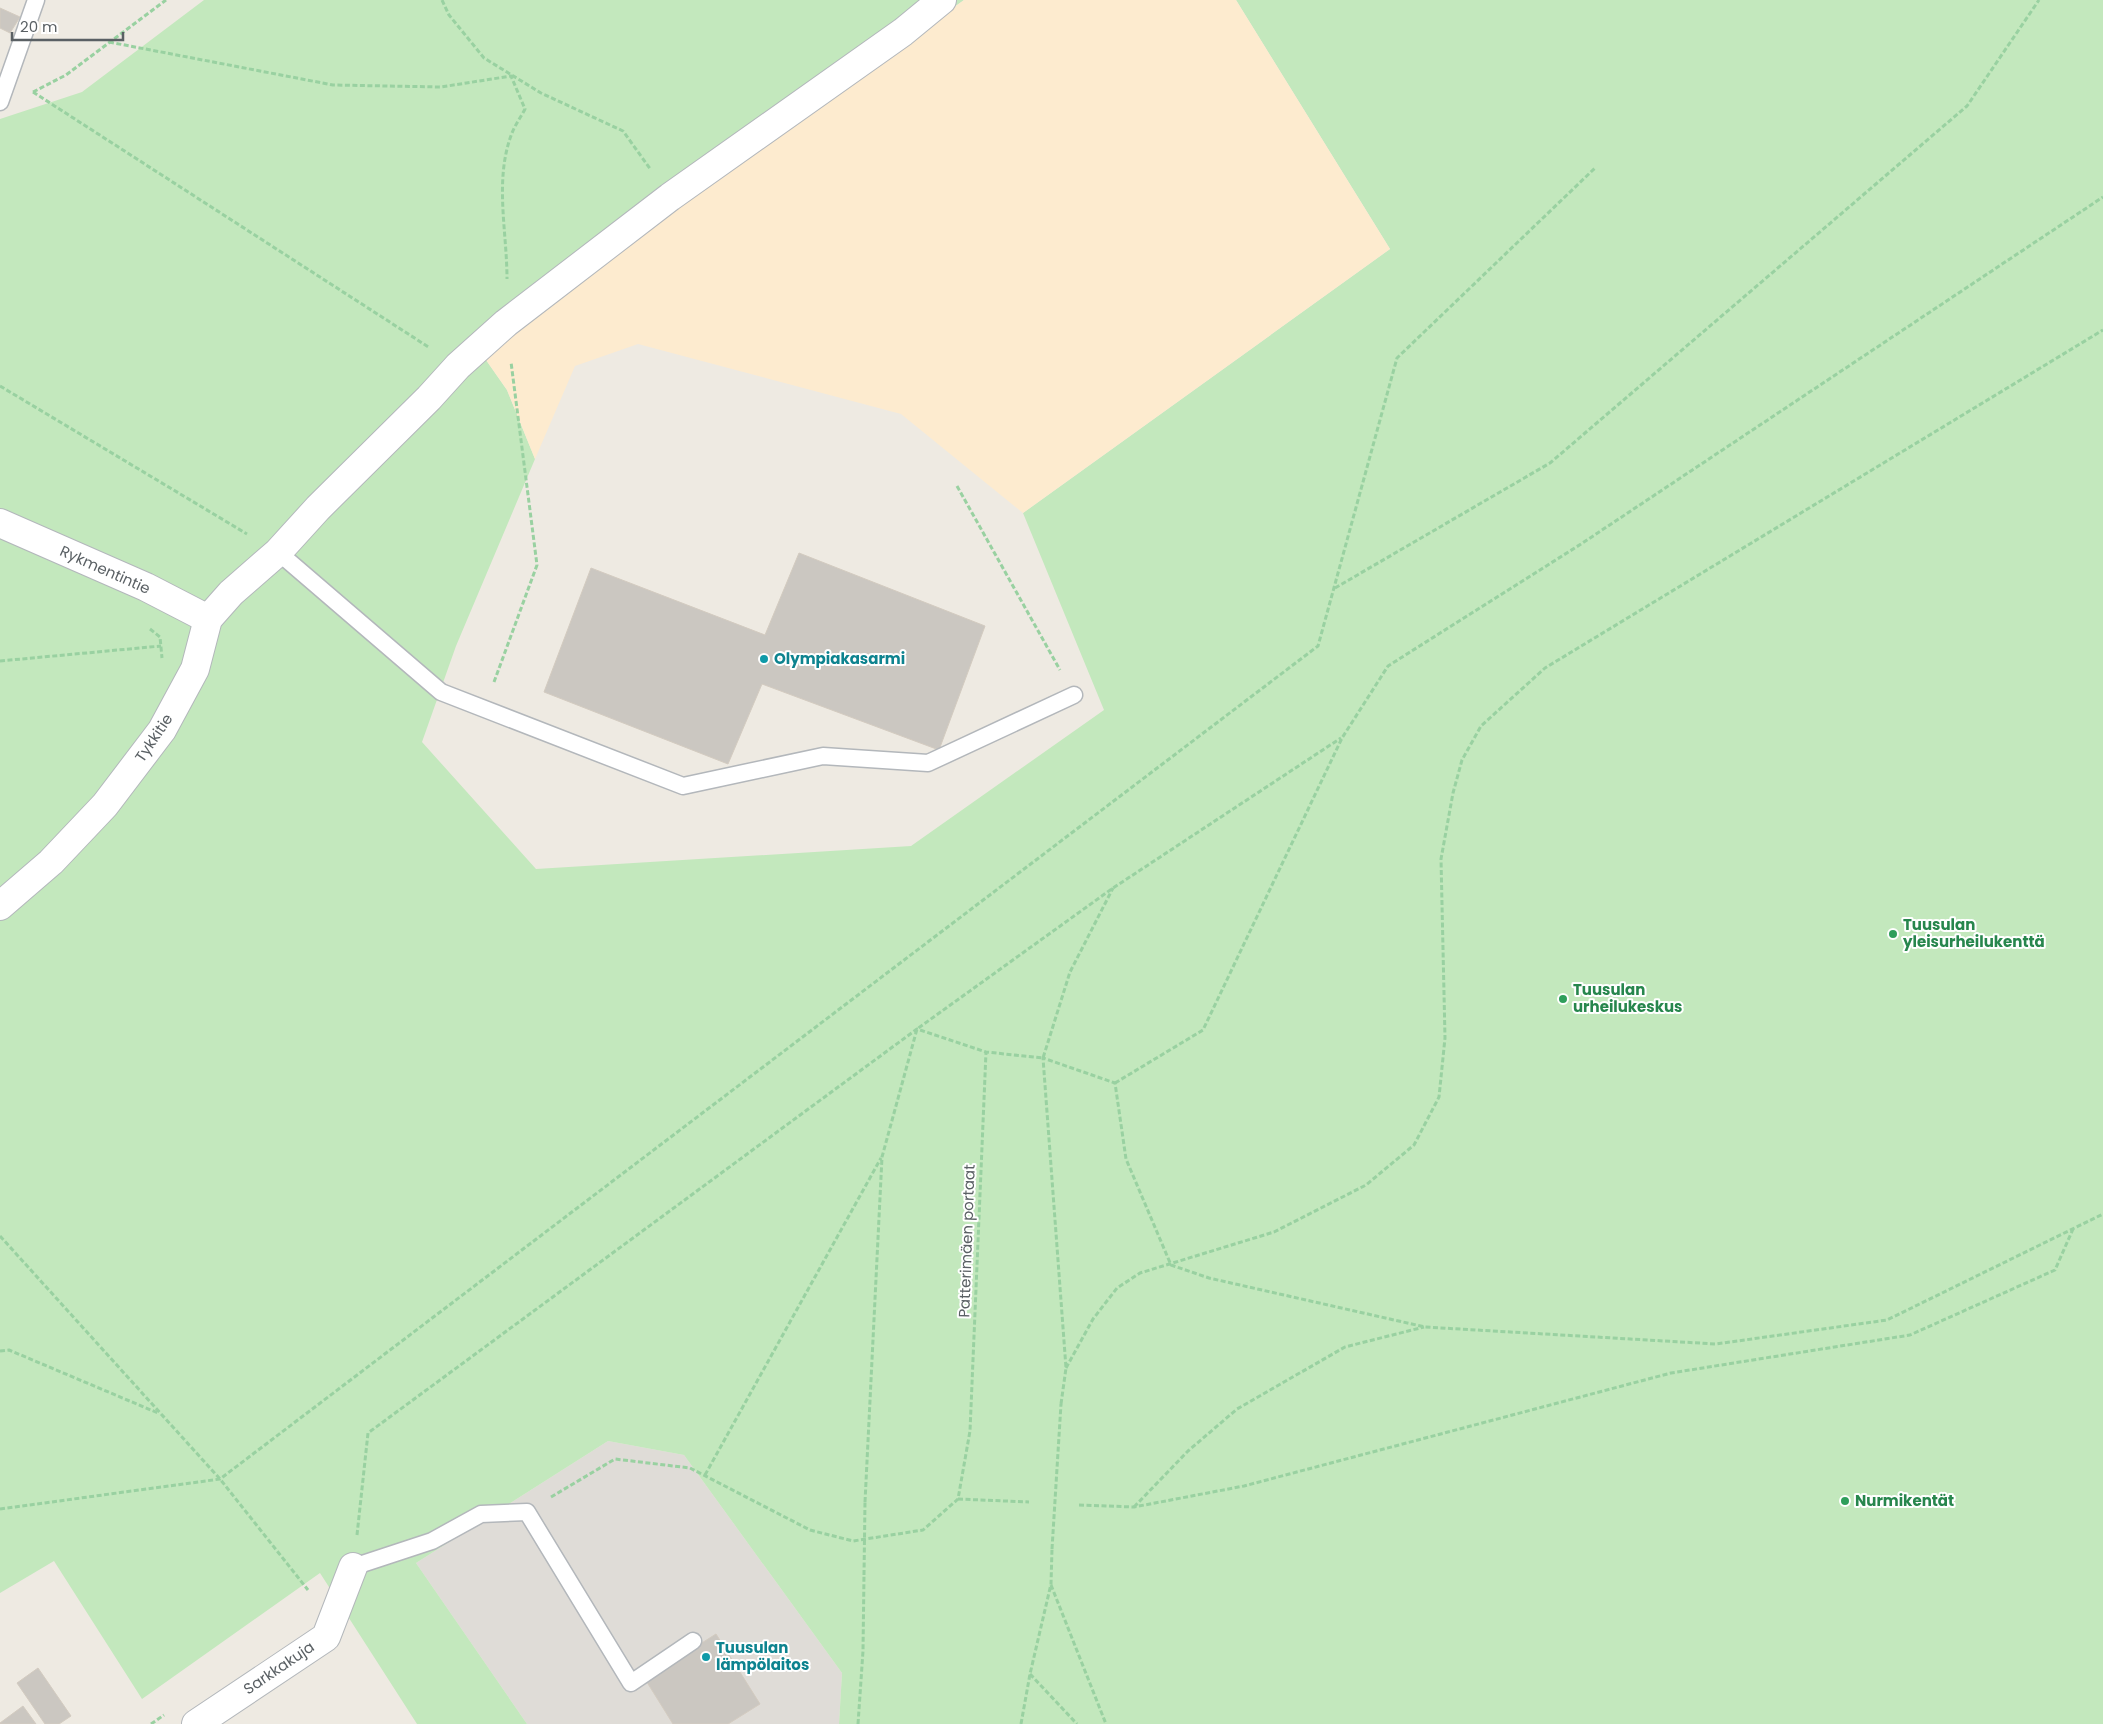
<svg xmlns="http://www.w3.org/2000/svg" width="2103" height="1724" font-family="Poppins,sans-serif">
  <rect width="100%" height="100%" fill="#eeeae2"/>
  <path fill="#dfdcd7" d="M608,1441l76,14 158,218 -3,51h-312l-111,-161z"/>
  <path fill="#c3e8bd" d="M204,0h760l-432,310 -60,30 35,50 28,69 -79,187 -34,96 114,127 375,-23 193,-136 -81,-197 367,-264 -154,-249h867v1724h-1264l3,-51 -158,-218 -76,-14 -192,122 111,161h-110l-97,-151 -178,126 -88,-138 -54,32v-1474l82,-27z"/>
  <path fill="#fdebcf" d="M964,0h272l154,249 -367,264 -122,-99 -263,-70 -63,22 -40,93 -28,-69 -35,-50 60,-30z"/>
  <g fill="#cbc7c1" stroke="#d3cbc0">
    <path d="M0,8l20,9 -10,16 -10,-5z"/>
    <path d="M799,553l186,73 -46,124 -177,-66 -34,80 -184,-72 47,-124 174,67z"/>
    <path d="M716,1634l44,70 -32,20h-55l-28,-45z"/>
    <path d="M38,1668l33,48 -12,8h-14l-28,-41z"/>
    <path d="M23,1706l13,18h-36v-1z"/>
  </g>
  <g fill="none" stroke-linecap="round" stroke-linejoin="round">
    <g stroke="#b3b7bb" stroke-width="19">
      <g id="service">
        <path d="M0,102l36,-102"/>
        <path d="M278,552l163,140 242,94 140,-30 105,7 146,-68"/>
        <path d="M353,1567l79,-26 49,-27 46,-2 104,171 62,-42"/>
      </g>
    </g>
    <g stroke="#b3b7bb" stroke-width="30">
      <g id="minor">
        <path d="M0,523l146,64 62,32"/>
        <path d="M0,906l51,-44 54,-57 57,-75 33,-61 13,-50 23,-26 47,-41 40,-44 111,-110 29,-32 48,-43 164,-126 233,-165 39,-32"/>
        <path d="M196,1724l130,-87 27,-70"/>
      </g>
    </g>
    <g stroke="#99d1a1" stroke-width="3" stroke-dasharray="5 2.5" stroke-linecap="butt">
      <path d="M442,0l7,15 35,43 57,35 82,38 28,39"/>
      <path d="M109,42l224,43 108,2 70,-11 14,33c-4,8 -10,16 -13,24 -18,46 -5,98 -5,146"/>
      <path d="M33,92l397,256"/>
      <path d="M33,92l33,-17 100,-75"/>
      <path d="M0,386l247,148"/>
      <path d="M957,486l103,184"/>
      <path d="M1335,588l215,-125 417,-357 72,-106"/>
      <path d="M150,629l10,8 2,21"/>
      <path d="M0,661l161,-15"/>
      <path d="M494,682l43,-117 -26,-203"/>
      <path d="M1115,1083l88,-53 139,-292 46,-72 193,-122 522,-347"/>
      <path d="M0,1236l220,243 88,111"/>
      <path d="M0,1351l9,-1 149,63"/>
      <path d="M1066,1368l27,-49 24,-31 23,-15 134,-41 92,-47 48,-40 25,-48 6,-59 -4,-179 12,-66 9,-33 19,-34 64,-58 558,-338"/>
      <path d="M1061,1404l5,-36 -23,-310 72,25 11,76 45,106 38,13 216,49 291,17 171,-24 216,-106"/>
      <path d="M705,1475l176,-317"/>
      <path d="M551,1497l64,-38 75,9 120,62 43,11 70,-11 35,-31 12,-68 16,-379"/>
      <path d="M958,1499l71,3"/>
      <path d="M865,1502l17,-345 35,-128 196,-141 228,-150"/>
      <path d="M1079,1505l55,2 110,-21 427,-113 239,-38 145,-65 18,-41"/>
      <path d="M1134,1507l54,-56 49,-42 108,-62 79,-20"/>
      <path d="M0,1509l220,-30 1098,-833 79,-288 198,-190"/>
      <path d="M357,1535l11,-102 549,-404 69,23 57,6 27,-86 43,-84"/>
      <path d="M1051,1585l55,139"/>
      <path d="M1030,1674l47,50"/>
      <path d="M151,1724l13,-9"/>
      <path d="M858,1724l5,-73 1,-76"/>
      <path d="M1021,1724l9,-50 21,-90 1,-35"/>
    </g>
    <use href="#service" stroke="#fff" stroke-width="16"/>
    <use href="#minor" stroke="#fff" stroke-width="28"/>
    <g stroke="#99d1a1" stroke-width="3" stroke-dasharray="5 2.5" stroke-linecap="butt">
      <path d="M1052,1549l9,-145"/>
      <path d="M864,1575l1,-73"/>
    </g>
  </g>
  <g fill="#0f9aa8" stroke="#fff" stroke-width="2">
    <circle cx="764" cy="659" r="5"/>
    <circle cx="706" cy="1657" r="5"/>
  </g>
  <g fill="#2e9e5b" stroke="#fff" stroke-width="2">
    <circle cx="1893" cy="934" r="5"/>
    <circle cx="1563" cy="999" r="5"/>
    <circle cx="1845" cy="1501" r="5"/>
  </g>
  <g text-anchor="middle" stroke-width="4" stroke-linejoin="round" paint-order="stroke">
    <g font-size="15" fill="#5a6064" stroke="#fff">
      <text transform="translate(105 570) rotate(24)" y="5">Rykmentintie</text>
      <text transform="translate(154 738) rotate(-56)" y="5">Tykkitie</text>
      <text transform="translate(967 1241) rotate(-88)" y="5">Patterimäen portaat</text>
      <text transform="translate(279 1668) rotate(-34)" y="5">Sarkkakuja</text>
    </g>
    <g font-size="15" font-weight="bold" fill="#0d838f" stroke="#fff" text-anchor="start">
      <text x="774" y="664">Olympiakasarmi</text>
      <text x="716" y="1653">Tuusulan<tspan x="716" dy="17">lämpölaitos</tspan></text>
    </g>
    <g font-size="15" font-weight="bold" fill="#27864d" stroke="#fff" text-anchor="start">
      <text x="1903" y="930">Tuusulan<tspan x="1903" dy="17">yleisurheilukenttä</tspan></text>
      <text x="1573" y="995">Tuusulan<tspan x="1573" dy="17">urheilukeskus</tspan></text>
      <text x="1855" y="1506">Nurmikentät</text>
    </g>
  </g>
  <path d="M12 32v8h111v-8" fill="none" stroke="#5a6064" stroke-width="2.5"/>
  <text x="20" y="32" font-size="15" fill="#5a6064" stroke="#ffffff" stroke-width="4" paint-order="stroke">20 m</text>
</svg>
